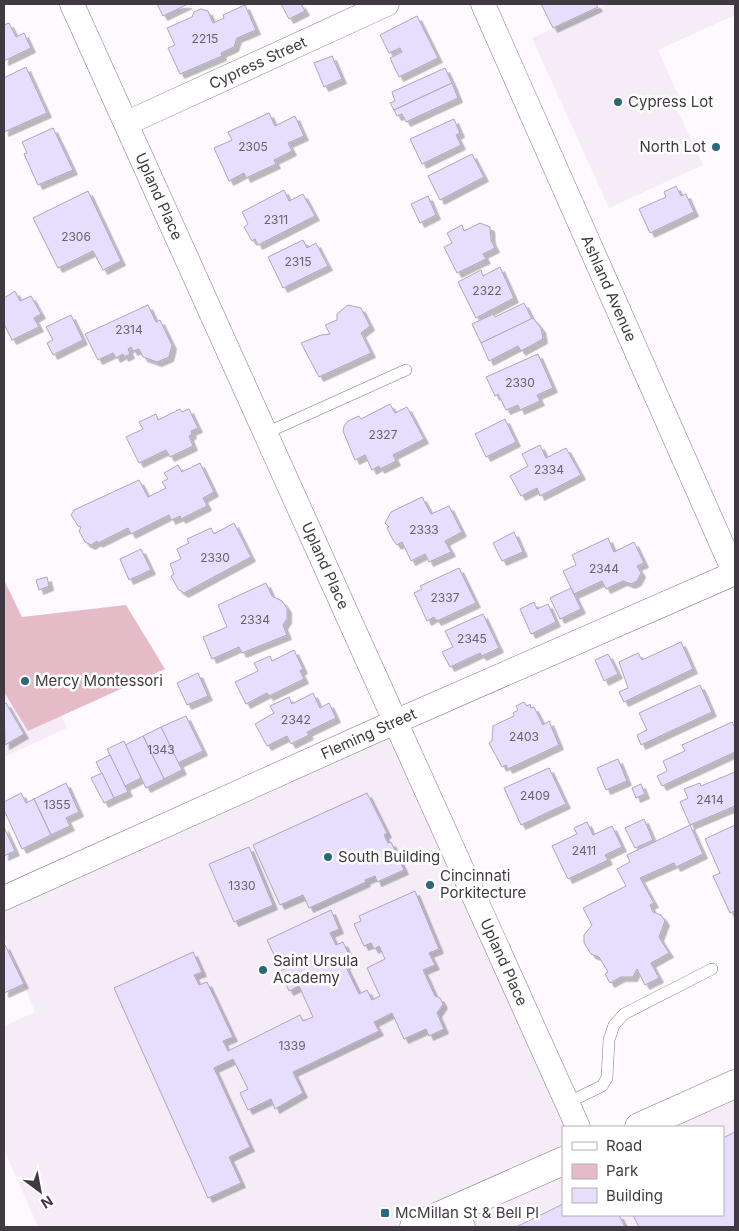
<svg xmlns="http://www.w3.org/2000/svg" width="739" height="1231" font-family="Inter,sans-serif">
  <defs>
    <filter id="shadow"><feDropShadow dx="4.5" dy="4.5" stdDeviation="0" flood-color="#0004"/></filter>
  </defs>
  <rect width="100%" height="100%" fill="#fdf9fe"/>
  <g fill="#f6ecf8">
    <path d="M608,4h127v11l-77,35 25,56 -6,3 26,56 -94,43 -77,-170z"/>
    <path d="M4,589l63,139 -63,29z"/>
    <path d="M397,721l181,406h-15v88h160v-88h-84l96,-43v143h-272l-9,-18 -40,18h-376l-34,-77v-124l31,-14 -31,-74v-40z"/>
  </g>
  <path fill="#e4bbc7" d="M4,580l18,37 104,-12 39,64 -137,62 -24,-39z"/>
  <g fill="#e7ddfc" stroke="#aea5bf" filter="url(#shadow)">
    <path d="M157,4h31l-25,12z"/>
    <path d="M281,4h20l4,7 -16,8z"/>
    <path d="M541,4h55l2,3 -45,21z"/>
    <path d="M245,5l11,25 -19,8 -3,9 -13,6 1,3 -42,18 -12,-26 7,-3 -8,-17 25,-11 2,-5 7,-3 7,2 5,12 11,-5 -1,-3z"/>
    <path d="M417,16l21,42 -39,19 -9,-19 12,-6 -2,-4 -11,5 -9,-18z"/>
    <path d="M9,23l7,14 8,-4 7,15 -27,13v-36z"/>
    <path d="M332,56l10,23 -18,8 -10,-24z"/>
    <path d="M26,67l21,46 -43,19v-54z"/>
    <path d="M445,68l7,15 -58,27 -4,-7 5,-2 -3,-9z"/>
    <path d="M452,83l6,15 -52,24 -4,-8 -5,2 -3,-6z"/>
    <path d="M269,113l6,13 20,-10 9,20 -16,7 4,8 -18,9 2,4 -30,14 -2,-5 -15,8 -15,-33 18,-8 -4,-8z"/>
    <path d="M454,119l6,14 -4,2 5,10 -39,19 -12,-25z"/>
    <path d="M53,128l20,42 -35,15 -14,-31 3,-1 -5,-11z"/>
    <path d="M472,154l12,23 -44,23 -12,-24z"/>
    <path d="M676,186l5,10 5,-2 8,18 -44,21 -11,-24 27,-12 -2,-5z"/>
    <path d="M284,190l5,11 14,-7 12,22 -57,29 -3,-6 -3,2 -8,-14 4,-3 -6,-12z"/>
    <path d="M88,191l33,70 -18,9 -10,-19 -35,17 -25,-50z"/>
    <path d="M428,196l8,19 -16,8 -9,-19z"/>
    <path d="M480,223l10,4 1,13 4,8 -12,6 3,5 -29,14 -13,-26 8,-4 -5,-10 15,-8 2,6z"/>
    <path d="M303,240l4,8 9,-5 12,23 -45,22 -15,-31z"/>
    <path d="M500,267l14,31 -38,20 -18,-36 23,-12 2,6z"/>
    <path d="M15,291l5,10 11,-5 10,18 -7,4 5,9 -27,13 -8,-16v-26z"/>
    <path d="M524,303l8,16 -51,24 -9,-19 21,-10 2,3z"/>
    <path d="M148,305l8,17 4,-2 12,25 -3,12 -12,5 -14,-5 -4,-8 -6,2 -2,-4 -3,2 2,5 -6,3 -1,-3 -7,4 -3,-5 -15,7 -13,-26z"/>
    <path d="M348,305l13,3 9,18 -9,7 10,20 -52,24 -18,-34 20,-8 9,-1 -5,-9 12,-5v-6z"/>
    <path d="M71,315l12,25 -30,15 -6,-12 6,-3 -7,-13z"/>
    <path d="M533,318l8,10 2,11 -22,12 -3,-5 -29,15 -8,-18z"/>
    <path d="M538,354l15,34 -16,7 3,6 -20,9 -2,-5 -12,5 -8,-16 -3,2 -9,-19z"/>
    <path d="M390,404l5,9 12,-6 17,32 -31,16 3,6 -16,8 -1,-3 -7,4 -7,-15 -10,5 -12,-29 1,-5 4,-5 11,-5 2,3z"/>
    <path d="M180,409l2,3 7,-3 9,19 -7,3 1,3 -3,2 4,10 -23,11 -4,-7 -27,13 -13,-26 17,-8 -4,-7 17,-8 2,6z"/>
    <path d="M505,419l11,23 -30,15 -11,-23z"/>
    <path d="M540,445l6,13 20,-10 15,27 -41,21 -3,-8 -16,8 -11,-20 18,-10 -6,-12z"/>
    <path d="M200,463l14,29 -11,6 4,8 -26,13 -1,-3 -9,4 -2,-5 -38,19 -3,-6 -30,15 -1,-2 -6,4 -6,-3 -6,-11 2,-4 -3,-1 -7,-11 3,-5 65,-30 9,17 18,-9 -4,-6 6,-3 -4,-6 14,-8 4,7z"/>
    <path d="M422,497l9,17 18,-8 13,26 -17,9 6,11 -22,10 -4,-8 -14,7 -9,-19 -5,3 -4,-5 -6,-12 2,-1 -4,-4 6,-11z"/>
    <path d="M234,523l17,34 -67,36 -6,-4 -7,-13 3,-2 -4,-10 11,-5 -4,-10 12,-6 -2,-4 24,-11 3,6z"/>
    <path d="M514,532l9,20 -21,9 -9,-18z"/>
    <path d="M608,538l6,14 20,-10 10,21 -7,3 4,7 -4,8 -6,3 -8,-3 -17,8 -4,-8 -28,13 -11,-23 13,-6 -4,-10z"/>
    <path d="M141,549l10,21 -22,10 -9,-21z"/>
    <path d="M459,568l17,35 -39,18 -3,-4 -7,4 -13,-28 8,-4 -2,-3z"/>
    <path d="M47,577l2,9 -10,4 -3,-10z"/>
    <path d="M266,583l6,13 10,5 5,7v11l-4,6 4,10 -45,18 -3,-6 -27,12 -9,-22 24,-10 -9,-22z"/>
    <path d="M571,588l10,21 -21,10 -10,-21z"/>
    <path d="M534,602l3,7 11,-5 8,18 -25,12 -11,-25z"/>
    <path d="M483,614l16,34 -17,8 -2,-3 -30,14 -8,-15 11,-5 -8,-16z"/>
    <path d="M681,642l12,27 -69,33 -5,-10 9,-4 -9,-26 19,-9 4,7z"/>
    <path d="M294,650l9,19 -3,2 4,8 -35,17 -2,-3 -21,11 -11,-22 23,-11 -4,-8 16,-7 2,5z"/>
    <path d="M608,654l10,20 -14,7 -9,-21z"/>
    <path d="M198,673l10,23 -21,9 -10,-22z"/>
    <path d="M700,685l12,27 -71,33 -4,-10 10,-5 -8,-17z"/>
    <path d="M313,693l7,15 9,-5 7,15 -29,14 2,3 -18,9 -4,-8 -20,10 -12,-22 19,-11 -4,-7 19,-9 3,7z"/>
    <path d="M524,702l3,4 3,-2 1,4 3,-1 9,18 6,-4 10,24 -51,24 -2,-4 -4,2 -13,-24 3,-2 1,-15 21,-10 -1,-3 5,-3 -2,-4z"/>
    <path d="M6,703l18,31 -19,11 -1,-41z"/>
    <path d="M186,716l17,35 -25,12 -17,-36z"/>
    <path d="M732,722l3,6v24l-73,34 -5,-10 10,-5 -4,-10 22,-10 -3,-6z"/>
    <path d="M161,727l21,43 -18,9 -21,-43z"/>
    <path d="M143,736l21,43 -18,9 -21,-43z"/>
    <path d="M124,741l17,37 -16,8 -18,-37z"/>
    <path d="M110,755l18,37 -14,6 -18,-36z"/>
    <path d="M618,759l9,22 -21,9 -9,-22z"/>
    <path d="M549,768l17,36 -45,21 -17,-37z"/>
    <path d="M735,772v34l-45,19 -10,-23 8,-4 -4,-9 16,-6 1,3z"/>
    <path d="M102,773l12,25 -10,5 -13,-25z"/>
    <path d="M66,783l13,29 -13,6 4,8 -19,9 -17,-36z"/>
    <path d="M641,784l4,10 -9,4 -4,-10z"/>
    <path d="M21,793l5,10 8,-4 17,36 -29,14 -18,-39v-8z"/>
    <path d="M367,793l20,40 -3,2 4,8 3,-1 13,28 -27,12 -2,-6 -10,4 1,2 -57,26 -6,-13 -23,10 -27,-60z"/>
    <path d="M644,819l9,21 -18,8 -10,-20z"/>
    <path d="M587,822l6,13 19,-9 10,21 -17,8 3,5 -40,19 -16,-33 25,-12 -3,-6z"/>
    <path d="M690,825l13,29 -27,13 -2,-4 -34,15 14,25 -4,2 3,7 8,3 4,6 -6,16 10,16 -18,10 8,15 -14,7 -8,-16 -4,8h-12l-11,6 -5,-9 3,-2 -9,-15 -8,-3 -7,-11v-8l8,-10 -9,-17 43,-22 -9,-17 13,-7 -3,-7z"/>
    <path d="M735,825v86l-5,2 -17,-37 7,-3 -15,-34z"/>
    <path d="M4,827l11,24 -11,5z"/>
    <path d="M249,847l24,58 -39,17 -25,-58z"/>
    <path d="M415,891l24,58 -10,4 6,12 -12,5 12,26 5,2 3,6 -6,9 7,16 -15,7 -3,-7 -22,10 -12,-26 -18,9 5,9 -86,41 10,21 -28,16 -4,-10 -23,11 -8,-17 8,-4 -15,-30 -19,9 36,79 -21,10 12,26 -33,15 -94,-210 79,-36 9,20 -8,3 5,10 8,-3 26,55 -10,4 5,10 72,-36 3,6 10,-4 -14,-31 -10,5 -9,-20 9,-4 -5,-12 -8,4 -9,-19 64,-30 8,19 -9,4 6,12 7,-3 9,19 -7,4 14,29 8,-4 5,10 8,-4 -13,-28 18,-9 -6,-13 -5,3 -3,-6 -7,3 -10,-22 7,-3 -2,-5z"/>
    <path d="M4,945h1l19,39 -20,9z"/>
    <path d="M735,1132v95h-96l-6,-12h90v-77z"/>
    <path d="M563,1204v11h56l6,12h-109z"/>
  </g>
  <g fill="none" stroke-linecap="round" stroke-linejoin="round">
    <g stroke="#87768c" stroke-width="12">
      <g id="service">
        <path d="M266,433l140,-63"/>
        <path d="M567,1103l35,-17 5,-8 2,-38 5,-15 10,-11 88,-45"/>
      </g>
    </g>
    <g stroke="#87768c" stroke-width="25">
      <g id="minor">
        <path id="s1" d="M72,4l506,1123"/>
        <path id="s2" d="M483,4l252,570"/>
        <path id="s3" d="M127,123l260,-119"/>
        <path id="s4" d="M4,898l393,-177 338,-148"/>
        <path d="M454,1209l9,18"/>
      </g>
    </g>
    <g stroke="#87768c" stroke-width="29">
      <g id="secondary">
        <path d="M639,1127l96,-43"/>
        <path d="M414,1227l149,-66"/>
      </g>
    </g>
    <use href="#service" stroke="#fff" stroke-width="11"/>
    <use href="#minor" stroke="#fff" stroke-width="24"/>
    <use href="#secondary" stroke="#fff" stroke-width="28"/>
  </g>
  <g fill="#29697d" stroke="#fff" stroke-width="2">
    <circle cx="618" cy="102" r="5"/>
    <circle cx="716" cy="147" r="5"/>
    <circle cx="25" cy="681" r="5"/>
    <circle cx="328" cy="857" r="5"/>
    <circle cx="430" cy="885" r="5"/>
    <circle cx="263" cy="970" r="5"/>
    <rect x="380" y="1208" width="10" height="10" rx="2.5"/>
  </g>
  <g text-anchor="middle" stroke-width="5" stroke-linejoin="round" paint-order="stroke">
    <g font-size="12" fill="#6a6270">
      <text x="205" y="43">2215</text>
      <text x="253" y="151">2305</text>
      <text x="276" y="224">2311</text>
      <text x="76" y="241">2306</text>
      <text x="298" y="266">2315</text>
      <text x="487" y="295">2322</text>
      <text x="129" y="334">2314</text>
      <text x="520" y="387">2330</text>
      <text x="383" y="439">2327</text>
      <text x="549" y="474">2334</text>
      <text x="424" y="534">2333</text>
      <text x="215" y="562">2330</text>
      <text x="604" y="573">2344</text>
      <text x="445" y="602">2337</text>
      <text x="255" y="624">2334</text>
      <text x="472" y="643">2345</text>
      <text x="296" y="724">2342</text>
      <text x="524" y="741">2403</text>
      <text x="161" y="754">1343</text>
      <text x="535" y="800">2409</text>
      <text x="710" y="804">2414</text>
      <text x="57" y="809">1355</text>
      <text x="584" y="855">2411</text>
      <text x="242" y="890">1330</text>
      <text x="292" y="1050">1339</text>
    </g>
    <g font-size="15" fill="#403942" stroke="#fff">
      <text dy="5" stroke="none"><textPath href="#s3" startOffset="144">Cypress Street</textPath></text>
      <text dy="5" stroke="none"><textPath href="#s1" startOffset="211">Upland Place</textPath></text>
      <text dy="5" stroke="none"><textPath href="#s2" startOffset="311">Ashland Avenue</textPath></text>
      <text dy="5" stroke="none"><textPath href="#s1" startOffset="616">Upland Place</textPath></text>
      <text dy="5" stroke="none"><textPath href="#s4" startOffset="400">Fleming Street</textPath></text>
      <text dy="5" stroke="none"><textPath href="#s1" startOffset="1051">Upland Place</textPath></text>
    </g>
    <g font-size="15" fill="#403942" stroke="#fff" text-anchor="start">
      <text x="628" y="107">Cypress Lot</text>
      <text x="706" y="152" text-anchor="end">North Lot</text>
      <text x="35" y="686">Mercy Montessori</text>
      <text x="338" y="862">South Building</text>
      <text x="440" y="881">Cincinnati<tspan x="440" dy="17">Porkitecture</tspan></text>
      <text x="273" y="966">Saint Ursula<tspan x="273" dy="17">Academy</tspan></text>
      <text x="395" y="1218">McMillan St &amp; Bell Pl</text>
    </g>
  </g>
  <rect width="739" height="1231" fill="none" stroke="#403942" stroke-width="10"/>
  <rect x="562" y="1126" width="162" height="90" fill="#ffffff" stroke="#b3b0b3"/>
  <rect x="572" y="1142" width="25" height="8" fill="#ffffff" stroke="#b3b0b3"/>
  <text x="606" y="1151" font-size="15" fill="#403942">Road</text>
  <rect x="572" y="1164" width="25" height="15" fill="#e4bbc7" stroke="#b3b0b3"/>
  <text x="606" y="1176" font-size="15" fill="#403942">Park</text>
  <rect x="572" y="1188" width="25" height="15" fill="#e7ddfc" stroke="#b3b0b3"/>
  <text x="606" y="1201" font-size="15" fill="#403942">Building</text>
  <g transform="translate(40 1191) rotate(148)" stroke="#ffffff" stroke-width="4" paint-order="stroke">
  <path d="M0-4L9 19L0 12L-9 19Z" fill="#403942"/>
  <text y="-8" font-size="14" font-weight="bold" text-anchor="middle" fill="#403942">N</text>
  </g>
</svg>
